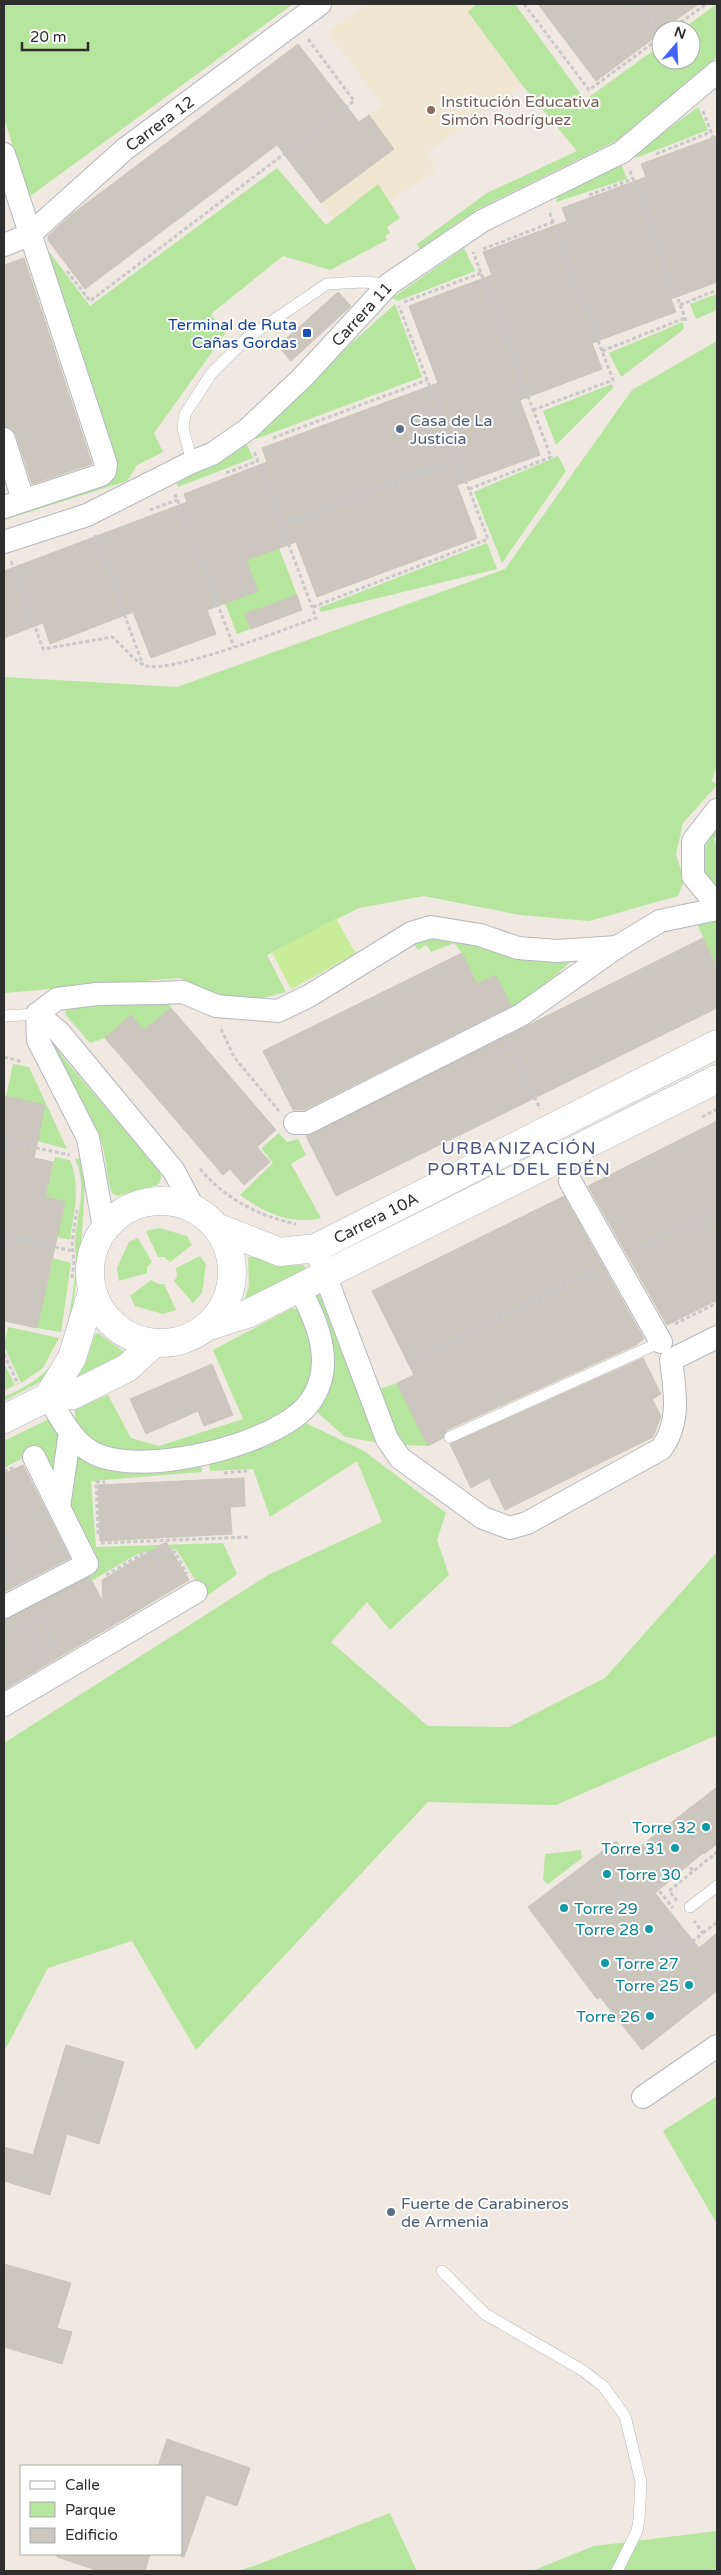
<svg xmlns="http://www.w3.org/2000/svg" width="721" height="2575" font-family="'Varela Round',sans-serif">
  <rect width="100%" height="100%" fill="#efe9e1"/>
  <path fill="#f0e6d1" d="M367,4h109l-7,8 53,73 -96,68 9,18 -45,30 -13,-17 -43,35 -39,-50 87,-64 -54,-73z"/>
  <g fill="#b6e59e">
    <path d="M4,4h289l-264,193 -25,-79z"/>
    <path d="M476,4h39l70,96 76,-55v15h30v-30h-10l36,-26v53l-99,83 -142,70 -56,39 -3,-5 70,-51 90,-42 -55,-66 -54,-73z"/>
    <path d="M698,107l10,23 -72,28 -2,-4z"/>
    <path d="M620,161l7,18 -71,23 1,-5z"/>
    <path d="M277,168l49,57 52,-41 22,34 -13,9 3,6 -5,3 2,4 -57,30 -47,-14 -72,58 14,20 -71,99 9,19 -26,13 -10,16 -123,39v-9l111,-36 -82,-236 4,-3 53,70z"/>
    <path d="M464,248l11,23 -77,30 -6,-3z"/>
    <path d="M717,294v16l-21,9 -6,-15z"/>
    <path d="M395,304l27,73 -166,62 -3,-7z"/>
    <path d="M683,322l1,7 -63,48 -12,-24z"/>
    <path d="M717,341v423l-5,17 5,4 -34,38 -7,31 8,27 -6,15 -89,25 -69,-6 -96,-19 -65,12 -92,47 19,37 -32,8 -16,-2 -26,-5 -32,-15 -176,15v-316l173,10 328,-118 127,-179z"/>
    <path d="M612,384l1,4 -57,57 -13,-34z"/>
    <path d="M242,434l11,24 -75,29 -4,-10z"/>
    <path d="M558,456l8,15 -64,92 -28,-71z"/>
    <path d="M487,543l10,26 -176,43 -2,-4z"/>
    <path d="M279,548l18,47 -33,12 6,15 -33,12 -12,-31 33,-12 -6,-15 -39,-4z"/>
    <path d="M717,828v9l-3,1 3,10v43c-19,-26 -20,-37 0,-63z"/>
    <path d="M717,918v50l-22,-49z"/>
    <path d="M428,936l146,23 -55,48h-8l-15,-32 -19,9 -15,-31 -8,-10 -23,9 -5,-7 -8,5 -5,-7z"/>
    <path d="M168,1002l3,6 -27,22 -13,-15 -26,23 -15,5 -25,-29 2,-9z"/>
    <path d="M51,1039l14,21 93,109c4,6 4,10 0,16l-40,11 -6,-3c-7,-17 -5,-41 -14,-60 -15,-32 -36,-60 -47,-94z"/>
    <path d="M13,1064l16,3 38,82 -30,-8 -31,-44z"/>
    <path d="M279,1133l8,9 11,-3 8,16 -15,9 30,54c-31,7 -56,-5 -81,-23l33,-32 -12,-15z"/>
    <path d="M55,1157l15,3c11,27 4,52 0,80l-13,-3 8,-35 -20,-5z"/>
    <path d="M81,1158l4,22 -3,53 -11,90 -6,23 -12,23 -13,13 -36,19v-4c19,-9 36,-17 49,-34 14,-20 21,-74 23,-100 1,-7 -2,-15 -1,-22 2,-28 13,-55 0,-82z"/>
    <path d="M159,1228l28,8 5,9 -22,17 -6,-5h-6l-12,-26z"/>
    <path d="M138,1238l14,24 -5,5v6l-28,8 -2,-13 12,-26z"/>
    <path d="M254,1255c16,10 31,11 50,10l3,5 -59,31 -3,-3 4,-12 -1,-28z"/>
    <path d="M200,1256l6,8 -4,29 -9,10 -19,-22 3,-5 -1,-8z"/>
    <path d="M53,1258l18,5 -10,69 -24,-4z"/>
    <path d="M151,1280l7,4h6l12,26 -13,4 -28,-8 -5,-10z"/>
    <path d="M335,1281l45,108 17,-6 31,63 -42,-2 -41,-7 -28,-25c5,-13 12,-26 15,-40 5,-20 -9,-61 -20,-78z"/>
    <path d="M292,1308l9,3 13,48 -6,27 -15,20 -45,28 -88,19 -52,-4 -23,-13 -10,-17v-11l33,-13 23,43 28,8 84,-27 -30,-69z"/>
    <path d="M8,1327l51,11 -16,30 -22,15 -17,-37z"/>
    <path d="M98,1333l25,18 1,5 -46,25 -3,-5 12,-18 8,-24z"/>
    <path d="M4,1363l11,22 -11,6z"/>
    <path d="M49,1419l17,22 135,24 1,7 -111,9 5,66 127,-4 14,31 -31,23 -30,-48 -37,4 -135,79v-22l88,-46 -57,-113 -31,17v-27z"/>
    <path d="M304,1422l60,29 82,62 -9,27 12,35 -59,55 -23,-28 -36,40 97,84 81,1 96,-49 112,-126v183l-161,70 -128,-3 -232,248 -64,-109 -84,27 -44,84v-309l264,-168 114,-53 -25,-61 -87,56 -17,-48 -43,2 -1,-8 43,-11z"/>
    <path d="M581,1850l1,8 -34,26 -5,-4 2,-26z"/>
    <path d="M717,2096v128l-54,-93z"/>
    <path d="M390,2513l27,58h-180l17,-5z"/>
    <path d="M717,2531v40h-185l62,-25z"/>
  </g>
  <path fill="#c9ec9a" d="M336,918l20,36 -65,35 -19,-36z"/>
  <g fill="#cbc7bf" stroke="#cbc5ba">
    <path d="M538,4h161l-38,26 -11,11 -54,40z"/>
    <path d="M298,44l61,78 10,-7 25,34 -73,54 -44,-58 -192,144 -37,-49v-4l23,-21z"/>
    <path d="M717,136v146l-46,17 5,13 -84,31 10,26 -82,31 20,55 -83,30 20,53 -160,59 -21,-55 -50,18 12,31 -51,19 9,24 -65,24 -18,-46 -83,32 -7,-21 -39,15v-67l183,-69 -3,-8 83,-32 -5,-14 176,-65 -29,-77 83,-31 -9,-23 84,-31 -5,-13 84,-31 -5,-13z"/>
    <path d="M24,258l68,206 -60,20 -16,-49 -4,-6 -8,-3v-161z"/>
    <path d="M338,292l13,14 -60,55 -13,-15z"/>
    <path d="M297,595l5,15 -51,19 -6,-15z"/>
    <path d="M703,938l14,30v40l-381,188 -30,-60z"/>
    <path d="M462,953l15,31 19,-9 15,31 -207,104h-11l-30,-59z"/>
    <path d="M171,1008l105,122 -19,17 13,15 -26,23 -14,-16 -7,6 -118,-137 26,-23 13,15z"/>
    <path d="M4,1096l41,9 -11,53 19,4 -8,35 20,5 -28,126 -33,-7z"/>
    <path d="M717,1121v179l-50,25 -79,-139z"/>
    <path d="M564,1196l80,143 -8,6 -189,85 -4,8 -15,8 -31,-63 17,-8 -42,-84z"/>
    <path d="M643,1358l18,36 -9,5 9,17 -8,21 -148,73 -16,-32 -18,10 -21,-44z"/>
    <path d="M212,1364l21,51 -29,11 -6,-15 -52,23 -16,-35z"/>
    <path d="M23,1465l47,93 -66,34v-118z"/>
    <path d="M244,1478l1,28 -15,1 2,27 -132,7 -2,-56z"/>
    <path d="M166,1542l23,38 -185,110v-70l86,-43 13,25 -1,-22z"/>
    <path d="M717,1787v57l-13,10 -1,-1 -48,40 44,55 18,-15v58l-75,59 -42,-53 -3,2 -69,-92 88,-66 12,15z"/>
    <path d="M66,2045l58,17 -25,82 -32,-10 -17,61 -46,-14v-34l29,8z"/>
    <path d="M4,2264l67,19 -14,45 15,4 -10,32 -58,-17z"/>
    <path d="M167,2439l83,29 -13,38 -31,-11 -22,62h-3v-91h-23z"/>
    <path d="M57,2554h93l-5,17h-46l-42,-14z"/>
  </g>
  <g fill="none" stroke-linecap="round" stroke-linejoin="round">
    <g stroke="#b4b7c1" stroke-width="12">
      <g id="lane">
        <path d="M192,462l-9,-34 2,-14 26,-40 36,-36 80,-54 35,-2 27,2"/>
        <path d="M4,1016l33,-2"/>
        <path d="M450,1437l211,-95 1,2"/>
        <path d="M690,1907l27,-21"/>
        <path d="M442,2271l43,43 97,56 21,16 22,30 16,66 -2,38 -2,11 -20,40"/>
      </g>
    </g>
    <g stroke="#b4b7c1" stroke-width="24">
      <g id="street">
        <path d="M4,154l102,310 -1,7 -4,4 -97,32"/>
        <path id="s1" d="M4,245l25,-10 96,-86 195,-145"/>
        <path d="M4,439l19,61"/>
        <path id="s2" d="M4,542l83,-27 105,-53 20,-8 36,-25 55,-52 86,-93 93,-63 140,-69 95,-80"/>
        <path d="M717,810l-24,31v35l24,29"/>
        <path d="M37,1014l20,-15 40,-5 62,-1 24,-1 33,14 62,5 31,-15 102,-63 20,-6 49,8 38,13 39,3 60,-4 43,-26 57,-12"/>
        <path d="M37,1014l22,18 115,139 20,38"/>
        <path d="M37,1014l1,26 50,98 16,90"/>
        <path d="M295,1123h12l214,-108 96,-68"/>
        <path d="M570,1181l91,161"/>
        <path d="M319,1259l68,180 13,19 83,60 27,10 17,-5 134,-74c20,-26 14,-59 10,-89l46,-23"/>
        <path d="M48,1397c12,19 22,42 42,54 46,29 189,-6 220,-49 26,-36 8,-80 -11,-114"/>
        <path d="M59,1507l11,-75"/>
        <path d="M4,1607l83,-43 -53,-107"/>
        <path d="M4,1705l192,-113"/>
        <path d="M643,2097l74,-51"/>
      </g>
    </g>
    <g stroke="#b4b7c1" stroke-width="29">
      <g id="secondary">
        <circle cx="161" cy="1272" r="71"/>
        <path id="s3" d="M216,1227l64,25 36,-4 401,-204"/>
        <path d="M206,1327l41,-13 470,-235"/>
        <path d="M48,1397l24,-39 20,-66"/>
        <path d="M4,1419l44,-22 25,-2 54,-27 27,-25"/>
      </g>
    </g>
    <g stroke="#c9c9c9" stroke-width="3" stroke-dasharray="4 2.5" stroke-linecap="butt">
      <path d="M524,4l65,86 72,-53"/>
      <path d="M638,4l23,29"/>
      <path d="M670,30l36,-26"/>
      <path d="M703,111l14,37"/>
      <path d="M656,154l55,-22"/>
      <path d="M630,171l57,152"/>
      <path d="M589,195l44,-16"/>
      <path d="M483,249l70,-27"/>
      <path d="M67,271l23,30 264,-200 -46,-62"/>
      <path d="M404,302l77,-29"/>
      <path d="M680,305l37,-15"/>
      <path d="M602,351l83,-33"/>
      <path d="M533,410l80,-30 -64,-169"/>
      <path d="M273,438l154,-58"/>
      <path d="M226,473l32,-12"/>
      <path d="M469,489l82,-32 -78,-205"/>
      <path d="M175,494l59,153"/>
      <path d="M150,510l27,-10"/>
      <path d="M282,525l175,-66"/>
      <path d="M95,535l48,130"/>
      <path d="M11,561l32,88 69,-12c10,8 21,23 32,28 22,11 144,-37 172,-47l-62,-167"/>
      <path d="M313,607l175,-68 -89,-233"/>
      <path d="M221,1029l13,28 45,54"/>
      <path d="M509,1044l31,65"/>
      <path d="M4,1057l19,5"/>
      <path d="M702,1117l15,-8"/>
      <path d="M4,1141l66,14"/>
      <path d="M200,1169c26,30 58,47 96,55"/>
      <path d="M4,1236l69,15"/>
      <path d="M634,1251l83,-40"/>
      <path d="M72,1278l2,-16 -2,-20 5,-32"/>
      <path d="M675,1324l42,-21"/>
      <path d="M4,1354l14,30"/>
      <path d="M407,1363l188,-92"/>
      <path d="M4,1472l10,-5"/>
      <path d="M224,1473l23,-2"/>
      <path d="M98,1534l-2,-52h9"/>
      <path d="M4,1539l18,35"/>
      <path d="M101,1543l149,-6"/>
      <path d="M4,1567l7,13"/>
      <path d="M106,1575l36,-21 33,-2 12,22"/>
      <path d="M37,1615l20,34"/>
      <path d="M24,1623l20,34"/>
      <path d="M4,1635l10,-6"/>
      <path d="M678,1852l15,19"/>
      <path d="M611,1880l17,21"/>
      <path d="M677,1901l-8,-10 48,-39"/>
      <path d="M568,1913l17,21 67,-52 21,26"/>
      <path d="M703,1933l14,-11"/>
      <path d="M657,1940l15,17"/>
      <path d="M673,1956l17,22"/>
      <path d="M614,1974l15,18 74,-59 -9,-12"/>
      <path d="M630,1991l17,21"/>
    </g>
    <use href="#lane" stroke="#fff" stroke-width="11"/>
    <use href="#street" stroke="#fff" stroke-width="22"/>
    <use href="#secondary" stroke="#fff" stroke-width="28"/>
  </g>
  <circle fill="#8d6e63" stroke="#fff" stroke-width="2" cx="431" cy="110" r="5"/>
  <rect fill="#1a4fb4" stroke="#fff" stroke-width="2" x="302" y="328" width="10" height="10" rx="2.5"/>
  <g fill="#5c6f8a" stroke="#fff" stroke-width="2">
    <circle cx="400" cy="429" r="5"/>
    <circle cx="391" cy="2212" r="5"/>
  </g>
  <g fill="#0f9aa8" stroke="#fff" stroke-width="2">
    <circle cx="706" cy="1827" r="5"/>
    <circle cx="675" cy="1848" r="5"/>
    <circle cx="607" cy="1874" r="5"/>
    <circle cx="564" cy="1908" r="5"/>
    <circle cx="649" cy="1929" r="5"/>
    <circle cx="605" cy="1963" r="5"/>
    <circle cx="689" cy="1985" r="5"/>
    <circle cx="650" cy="2016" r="5"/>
  </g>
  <g text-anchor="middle" stroke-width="4" stroke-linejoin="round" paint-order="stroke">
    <g font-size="16" fill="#785e54" stroke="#fff" text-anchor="start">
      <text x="441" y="107">Institución Educativa<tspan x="441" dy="18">Simón Rodríguez</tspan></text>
    </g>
    <g font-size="16" fill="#2e2e2e" stroke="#fff">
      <text dy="6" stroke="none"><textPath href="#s1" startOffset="199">Carrera 12</textPath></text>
      <text dy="6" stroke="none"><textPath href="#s2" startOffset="432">Carrera 11</textPath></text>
      <text dy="6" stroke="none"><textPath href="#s3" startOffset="172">Carrera 10A</textPath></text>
    </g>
    <g font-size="16" fill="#164399" stroke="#fff" text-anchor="end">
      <text x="297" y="330">Terminal de Ruta<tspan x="297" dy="18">Cañas Gordas</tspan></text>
    </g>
    <g font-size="16" fill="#4e5e75" stroke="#fff" text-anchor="start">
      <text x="410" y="426">Casa de La<tspan x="410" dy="18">Justicia</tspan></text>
      <text x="401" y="2209">Fuerte de Carabineros<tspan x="401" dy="18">de Armenia</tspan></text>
    </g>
    <g font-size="16" fill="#0d838f" stroke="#fff" text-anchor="end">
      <text x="696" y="1833">Torre 32</text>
      <text x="665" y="1854">Torre 31</text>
      <text x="617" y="1880" text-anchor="start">Torre 30</text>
      <text x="574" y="1914" text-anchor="start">Torre 29</text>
      <text x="639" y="1935">Torre 28</text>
      <text x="615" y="1969" text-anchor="start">Torre 27</text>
      <text x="679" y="1991">Torre 25</text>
      <text x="640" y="2022">Torre 26</text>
    </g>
    <g font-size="18" letter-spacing="1" fill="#4d5680" stroke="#fff">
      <text x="519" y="1154">URBANIZACIÓN<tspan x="519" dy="21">PORTAL DEL EDÉN</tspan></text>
    </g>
  </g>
  <rect width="721" height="2575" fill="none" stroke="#2e2e2e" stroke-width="10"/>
  <rect x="20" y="2465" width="162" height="90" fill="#ffffff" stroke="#ababab"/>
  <rect x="30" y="2481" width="25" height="8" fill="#ffffff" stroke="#ababab"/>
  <text x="65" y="2490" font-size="15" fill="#2e2e2e">Calle</text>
  <rect x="30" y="2502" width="25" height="15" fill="#b6e59e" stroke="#ababab"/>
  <text x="65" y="2515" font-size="15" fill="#2e2e2e">Parque</text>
  <rect x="30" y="2528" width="25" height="15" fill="#cbc7bf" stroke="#ababab"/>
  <text x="65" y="2540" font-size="15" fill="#2e2e2e">Edificio</text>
  <g transform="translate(676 45) rotate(19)"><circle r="24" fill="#ffffff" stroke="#ababab"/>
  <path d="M0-4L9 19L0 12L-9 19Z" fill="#4264fb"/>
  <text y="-8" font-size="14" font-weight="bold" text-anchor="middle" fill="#2e2e2e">N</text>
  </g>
  <path d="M22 42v8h66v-8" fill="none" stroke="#2e2e2e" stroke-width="2.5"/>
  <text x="30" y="42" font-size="15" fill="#2e2e2e" stroke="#ffffff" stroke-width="4" paint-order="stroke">20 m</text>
</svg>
